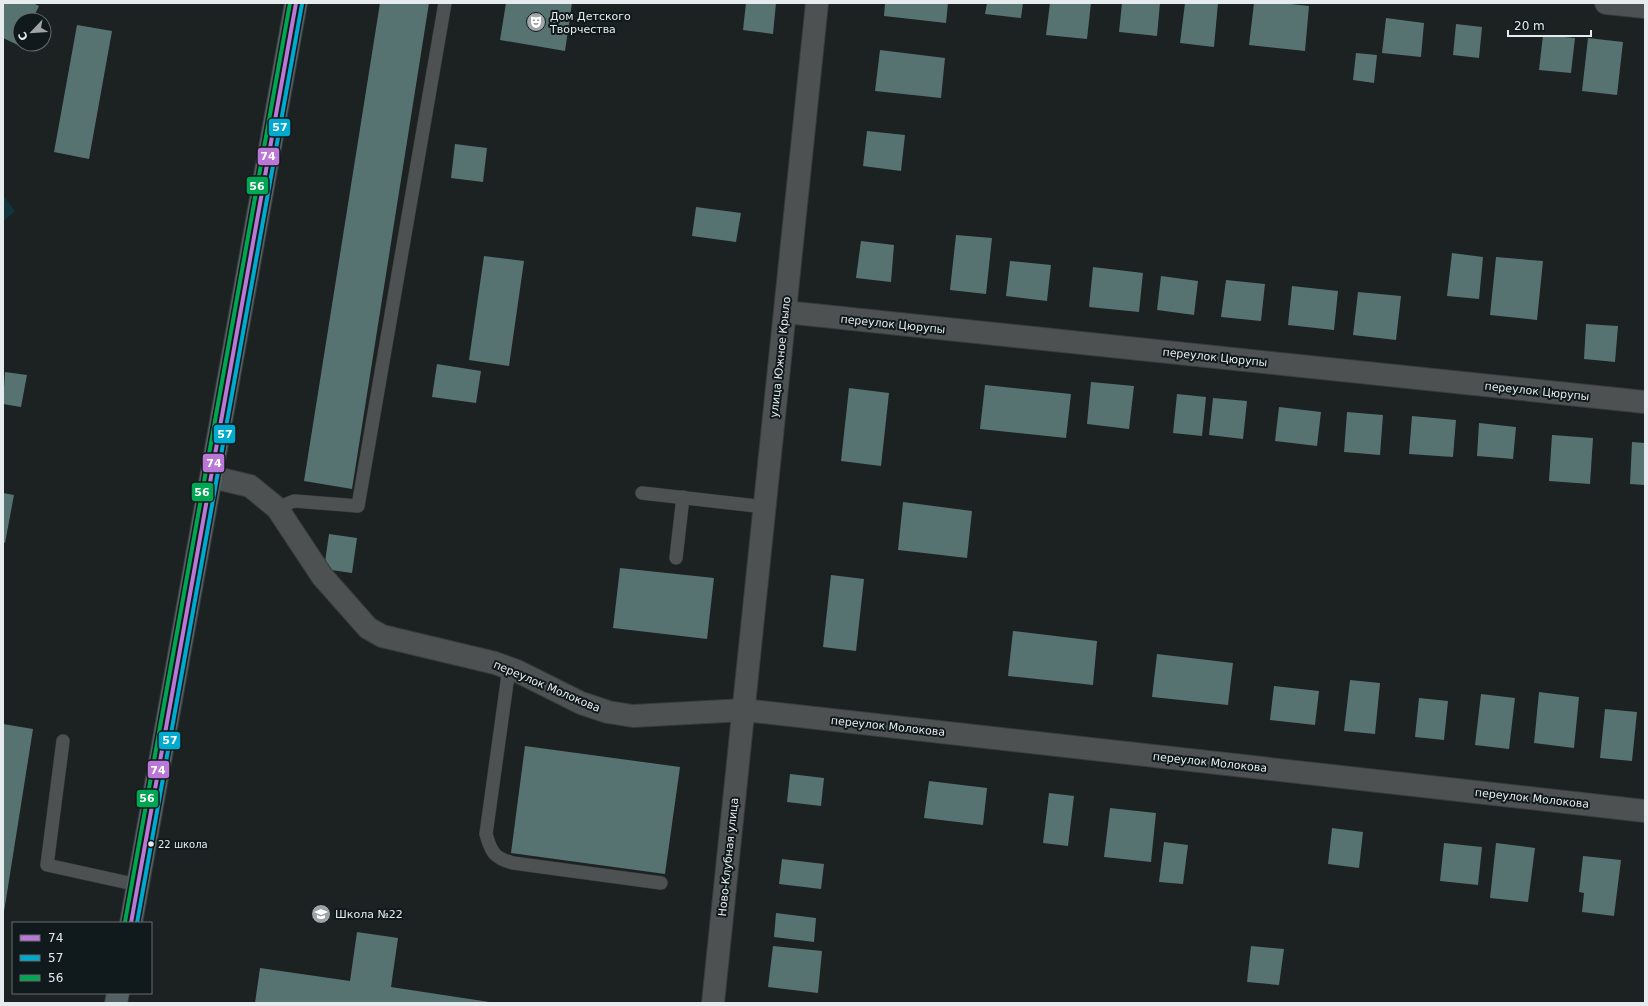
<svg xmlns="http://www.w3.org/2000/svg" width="1648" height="1006" font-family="'DejaVu Sans',sans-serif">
  <rect width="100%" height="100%" fill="#1c2121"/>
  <path fill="#11353a" d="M3,195l12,16 -12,11z"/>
  <g fill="#577371">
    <path d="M3,3h30l6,3 -7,14h-12v26l-17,-8z"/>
    <path d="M380,3h49l-77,486 -48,-8z"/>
    <path d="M506,3h66l-7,48 -65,-11z"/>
    <path d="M746,3h30l-3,31 -30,-4z"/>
    <path d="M885,3h63l-2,20 -62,-7z"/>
    <path d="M987,3h36l-2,15 -36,-4z"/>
    <path d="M1050,3h41l-4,36 -41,-4z"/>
    <path d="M1122,3h38l-3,33 -38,-4z"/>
    <path d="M1185,3h33l-4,44 -34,-4z"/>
    <path d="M1254,3h27l28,3 -4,45 -56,-6z"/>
    <path d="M1386,18l38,5 -3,34 -39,-4z"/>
    <path d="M1456,24l26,3 -3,31 -26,-3z"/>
    <path d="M77,25l35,6 -23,128 -35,-7z"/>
    <path d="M1543,35l32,3 -4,35 -32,-3z"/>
    <path d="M1588,38l35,4 -6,53 -35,-4z"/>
    <path d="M880,50l65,8 -4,40 -66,-7z"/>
    <path d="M1356,53l21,2 -3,28 -21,-3z"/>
    <path d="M867,131l38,4 -4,36 -38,-5z"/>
    <path d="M455,144l32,4 -4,34 -32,-4z"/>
    <path d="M696,207l45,6 -5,29 -44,-6z"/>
    <path d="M956,235l36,3 -6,56 -36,-4z"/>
    <path d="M861,241l33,4 -3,37 -35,-4z"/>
    <path d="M1452,253l31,4 -4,42 -32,-3z"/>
    <path d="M484,256l40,5 -15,105 -40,-6z"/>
    <path d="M1496,257l47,4 -6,59 -47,-5z"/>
    <path d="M1010,261l41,4 -4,36 -41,-5z"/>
    <path d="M1093,267l50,6 -4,39 -50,-5z"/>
    <path d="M1161,276l37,5 -4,34 -37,-5z"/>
    <path d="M1226,280l39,4 -4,37 -40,-4z"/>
    <path d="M1292,286l46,5 -4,39 -46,-5z"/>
    <path d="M1358,292l43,4 -5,44 -43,-5z"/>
    <path d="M1586,324l32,2 -3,36 -31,-3z"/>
    <path d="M437,364l44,7 -5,32 -44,-6z"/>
    <path d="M5,372l22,3 -6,32 -18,-3z"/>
    <path d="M1091,382l43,4 -5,43 -42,-5z"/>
    <path d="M985,385l86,9 -5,44 -86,-9z"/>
    <path d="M849,388l40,5 -8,73 -40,-5z"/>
    <path d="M1177,394l29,3 -4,39 -29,-3z"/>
    <path d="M1213,398l34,3 -4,38 -34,-4z"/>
    <path d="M1279,407l42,5 -4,34 -42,-5z"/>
    <path d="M1347,412l36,3 -3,40 -36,-3z"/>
    <path d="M1412,416l44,4 -3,37 -44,-3z"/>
    <path d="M1479,423l37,4 -3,32 -36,-3z"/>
    <path d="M1552,435l41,3 -3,46 -41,-3z"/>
    <path d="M1632,442l13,1v42l-15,-1z"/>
    <path d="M3,493l11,2 -9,48 -2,-1z"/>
    <path d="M903,502l69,9 -5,47 -69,-8z"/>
    <path d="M329,534l28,4 -5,35 -28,-4z"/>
    <path d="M620,568l94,10 -7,61 -94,-11z"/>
    <path d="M831,575l33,4 -8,72 -33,-4z"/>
    <path d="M1013,631l84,10 -4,44 -85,-9z"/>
    <path d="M1157,654l76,9 -5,42 -76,-8z"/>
    <path d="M1350,680l30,3 -5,51 -31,-3z"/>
    <path d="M1274,686l45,5 -4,34 -45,-5z"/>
    <path d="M1539,692l40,5 -5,51 -40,-5z"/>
    <path d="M1481,694l34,4 -6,51 -34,-4z"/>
    <path d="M1419,698l29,3 -4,39 -29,-3z"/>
    <path d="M1605,709l32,3 -5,49 -32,-3z"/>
    <path d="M3,724l30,5 -29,183h-1z"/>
    <path d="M525,746l155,21 -15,107 -154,-21z"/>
    <path d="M790,774l34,4 -3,28 -34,-4z"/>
    <path d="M929,781l58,7 -4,37 -59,-7z"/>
    <path d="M1049,793l25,3 -6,50 -25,-3z"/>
    <path d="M1110,808l46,5 -5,49 -47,-5z"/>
    <path d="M1332,828l31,4 -4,36 -31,-4z"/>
    <path d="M1164,842l24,3 -5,39 -24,-2z"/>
    <path d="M1444,843l38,4 -4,38 -38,-4z"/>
    <path d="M1496,843l39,5 -7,54 -38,-4z"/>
    <path d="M1583,856l38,4 -7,56 -32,-4 2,-19 -5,-1z"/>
    <path d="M782,859l42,5 -3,25 -42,-5z"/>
    <path d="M776,913l40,5 -2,24 -40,-5z"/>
    <path d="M357,932l41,6 -7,49 105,16h-241l5,-35 90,13z"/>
    <path d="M773,946l49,5 -4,42 -50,-6z"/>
    <path d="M1251,946l33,3 -5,36 -32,-3z"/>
  </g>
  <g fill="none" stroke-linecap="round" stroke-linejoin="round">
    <g stroke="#373b3b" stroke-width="14">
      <g id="service">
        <path d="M642,493l123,14"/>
        <path d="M277,508l17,-7 64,5 87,-503"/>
        <path d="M676,558l7,-61"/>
        <path d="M509,668l-23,166c5,18 8,24 27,29l148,20"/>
        <path d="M63,741l-16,124 91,20"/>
      </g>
    </g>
    <g stroke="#373b3b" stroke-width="24">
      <g id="minor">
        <path d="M1606,3l39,4"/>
        <path d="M785,312l860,90"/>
        <path d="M212,477l38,9 27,22 45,68 46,52 14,8 113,27 22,8 64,32 27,9 25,4 111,-6 901,101"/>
        <path d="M713,1003l104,-1000"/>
      </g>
    </g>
    <g stroke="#373b3b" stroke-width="24">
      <g id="primary">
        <path d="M131,923l165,-920"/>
        <path d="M116,1003l2,-10"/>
      </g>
    </g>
    <use href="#service" stroke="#4d5152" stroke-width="13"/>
    <use href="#minor" stroke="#4d5152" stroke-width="22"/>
    <use href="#primary" stroke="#546164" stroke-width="22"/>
    <g stroke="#10191b" stroke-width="7">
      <path id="bus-1" d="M131,923l165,-920"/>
    </g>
    <g stroke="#10191b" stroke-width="7">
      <path id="bus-2" d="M137,923l165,-919"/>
    </g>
    <g stroke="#10191b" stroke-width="7">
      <path id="bus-3" d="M125,922l165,-919"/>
    </g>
    <use href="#bus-1" stroke="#ba77d6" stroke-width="4"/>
    <use href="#bus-2" stroke="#00a9ce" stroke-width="4"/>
    <use href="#bus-3" stroke="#00a651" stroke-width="4"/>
  </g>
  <defs>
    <g id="theatre-disc" transform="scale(1)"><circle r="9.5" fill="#9fa5a6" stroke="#10191b"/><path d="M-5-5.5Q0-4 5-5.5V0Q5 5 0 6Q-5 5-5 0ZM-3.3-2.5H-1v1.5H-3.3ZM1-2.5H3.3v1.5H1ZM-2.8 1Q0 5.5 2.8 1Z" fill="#fff"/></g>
    <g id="school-disc" transform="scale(1)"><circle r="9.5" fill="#9fa5a6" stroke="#10191b"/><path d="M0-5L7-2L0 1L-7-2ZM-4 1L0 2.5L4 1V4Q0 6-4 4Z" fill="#fff"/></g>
  </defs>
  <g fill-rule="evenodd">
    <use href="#theatre-disc" x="536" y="22"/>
    <use href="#school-disc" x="321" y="914"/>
  </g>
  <circle fill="#e6eced" stroke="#10191b" stroke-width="1.5" cx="151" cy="844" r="3.5"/>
  <g text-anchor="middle" stroke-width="4" stroke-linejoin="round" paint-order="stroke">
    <g font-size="10" fill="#e6eced" stroke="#10191b" text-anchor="start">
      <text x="158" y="848">22 школа</text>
    </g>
    <g font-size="11" fill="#e6eced" stroke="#10191b" text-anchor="start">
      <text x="550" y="20">Дом Детского<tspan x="550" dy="13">Творчества</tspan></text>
      <text x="335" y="918">Школа №22</text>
    </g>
    <g font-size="11" fill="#e6eced" stroke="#10191b">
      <text transform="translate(893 324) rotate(6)" y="4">переулок Цюрупы</text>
      <text transform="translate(780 357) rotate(-84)" y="4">улица Южное Крыло</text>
      <text transform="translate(1215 357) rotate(6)" y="4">переулок Цюрупы</text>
      <text transform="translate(1537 391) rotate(6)" y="4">переулок Цюрупы</text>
      <text transform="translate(547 686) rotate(23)" y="4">переулок Молокова</text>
      <text transform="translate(888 726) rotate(6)" y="4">переулок Молокова</text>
      <text transform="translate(1210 762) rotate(6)" y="4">переулок Молокова</text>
      <text transform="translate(1532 798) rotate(6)" y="4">переулок Молокова</text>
      <text transform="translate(728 857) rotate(-84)" y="4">Ново-Клубная улица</text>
    </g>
  </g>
  <g stroke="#10191b" stroke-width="1.5">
    <rect x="268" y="118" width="23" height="19" rx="4" fill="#00a9ce"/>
    <rect x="257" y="147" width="23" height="19" rx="4" fill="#ba77d6"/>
    <rect x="246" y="176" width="23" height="19" rx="4" fill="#00a651"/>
    <rect x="213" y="424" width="23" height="20" rx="4" fill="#00a9ce"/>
    <rect x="202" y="453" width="23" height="20" rx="4" fill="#ba77d6"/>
    <rect x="191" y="482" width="23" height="20" rx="4" fill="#00a651"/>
    <rect x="158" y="731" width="23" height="19" rx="4" fill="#00a9ce"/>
    <rect x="147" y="760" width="23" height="19" rx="4" fill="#ba77d6"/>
    <rect x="136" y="789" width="23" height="19" rx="4" fill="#00a651"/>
  </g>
  <g font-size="11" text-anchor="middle" font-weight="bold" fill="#fff">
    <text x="280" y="131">57</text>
    <text x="268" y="160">74</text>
    <text x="257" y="190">56</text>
    <text x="225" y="438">57</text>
    <text x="214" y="467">74</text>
    <text x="202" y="496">56</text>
    <text x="170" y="744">57</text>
    <text x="158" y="774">74</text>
    <text x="147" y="802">56</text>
  </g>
  <rect width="1648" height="1006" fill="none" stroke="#e6eced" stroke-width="8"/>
  <rect x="12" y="922" width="140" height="72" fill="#10191b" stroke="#666d6f"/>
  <rect x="20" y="935" width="20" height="6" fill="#ba77d6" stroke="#666d6f"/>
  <text x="48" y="942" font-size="12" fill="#e6eced">74</text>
  <rect x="20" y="955" width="20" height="6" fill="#00a9ce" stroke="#666d6f"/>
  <text x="48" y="962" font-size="12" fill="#e6eced">57</text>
  <rect x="20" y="975" width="20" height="6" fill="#00a651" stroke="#666d6f"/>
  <text x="48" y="982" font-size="12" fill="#e6eced">56</text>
  <g transform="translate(32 32) rotate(245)"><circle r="19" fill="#10191b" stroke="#666d6f"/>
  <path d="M0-3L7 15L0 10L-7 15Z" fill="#9fa5a6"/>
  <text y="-6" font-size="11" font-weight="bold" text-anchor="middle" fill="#e6eced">С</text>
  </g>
  <path d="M1508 30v6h83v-6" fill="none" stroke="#e6eced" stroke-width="2"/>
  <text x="1514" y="30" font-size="12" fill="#e6eced" stroke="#10191b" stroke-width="3" paint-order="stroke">20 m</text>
</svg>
